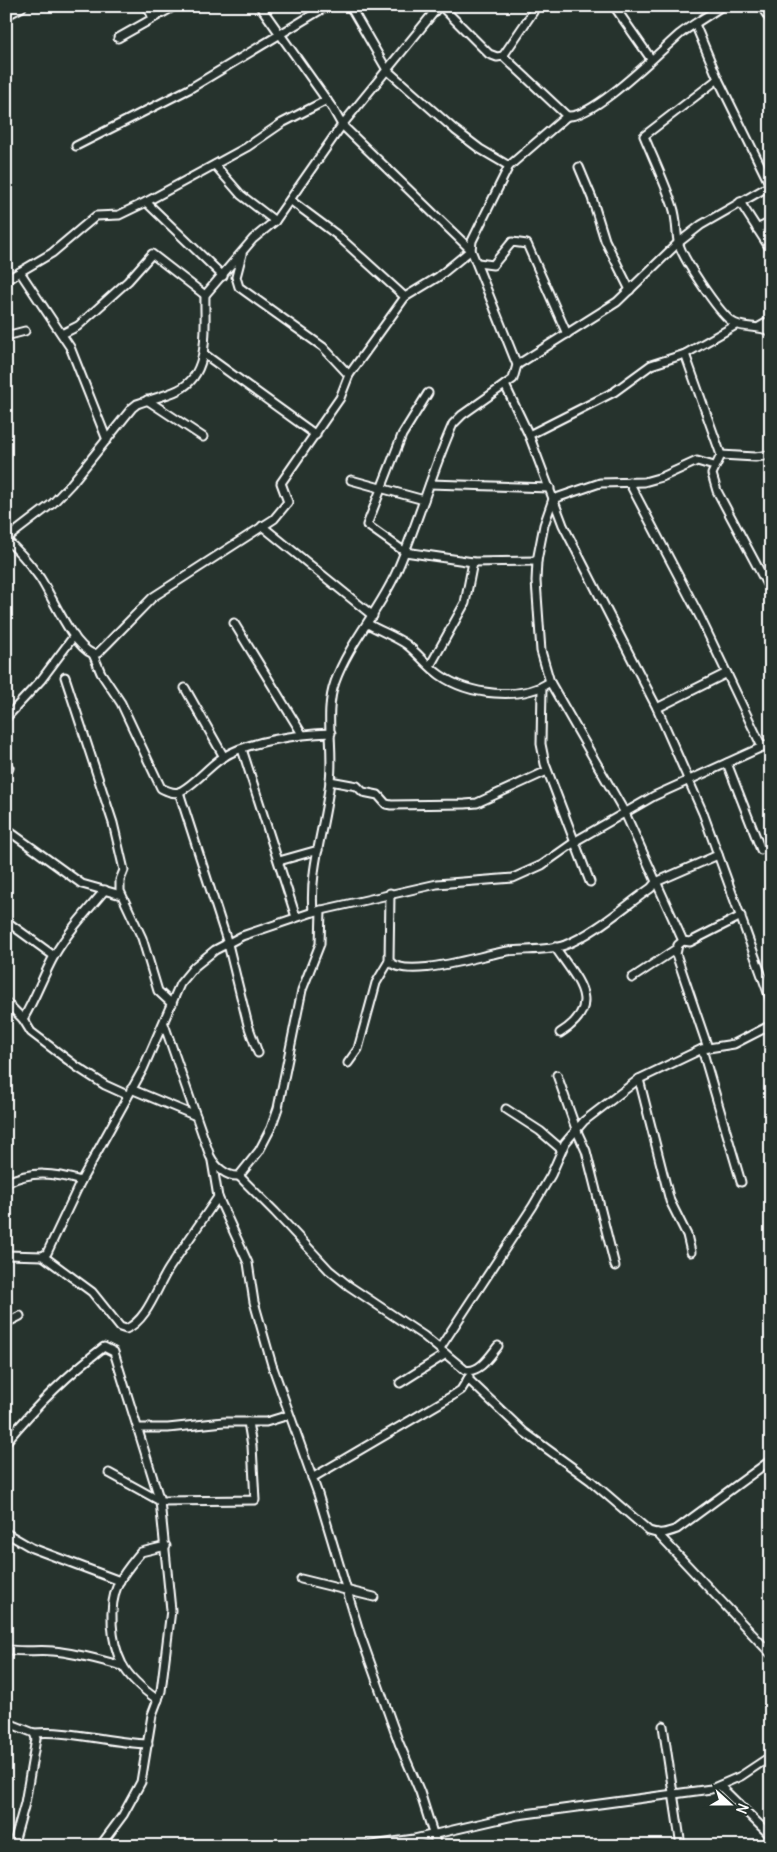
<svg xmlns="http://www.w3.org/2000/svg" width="777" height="1852" font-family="Delius,sans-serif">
  <rect width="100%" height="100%" fill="#26332d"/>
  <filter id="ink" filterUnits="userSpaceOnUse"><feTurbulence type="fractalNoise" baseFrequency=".02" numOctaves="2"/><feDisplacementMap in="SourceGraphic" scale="10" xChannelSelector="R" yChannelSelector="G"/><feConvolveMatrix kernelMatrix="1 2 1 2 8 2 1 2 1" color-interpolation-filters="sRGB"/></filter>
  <g filter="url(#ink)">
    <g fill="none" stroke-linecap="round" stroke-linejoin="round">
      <g stroke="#fff" stroke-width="11">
        <g id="minor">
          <path d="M147,6l6,12"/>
          <path d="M350,6l37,64 68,60 25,19 29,17"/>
          <path d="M441,6l48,48 8,3 6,-1"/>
          <path d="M534,6l-1,6 -30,44 64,60c26,3 91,-63 113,-82 13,-10 28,-18 42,-28"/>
          <path d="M614,6l37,53"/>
          <path d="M761,6l10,15"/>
          <path d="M695,24l23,55 -74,57c10,24 21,47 29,71 4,12 3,23 5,34 3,16 40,70 53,80 11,9 27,3 40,11"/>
          <path d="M118,38l57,-32"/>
          <path d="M718,79l52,106"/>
          <path d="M76,146l113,-57 138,-83"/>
          <path d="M215,165l26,30 34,26"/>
          <path d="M579,167l13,31 13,42 25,50"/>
          <path d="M290,200l47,35 68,62"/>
          <path d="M146,202l77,74"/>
          <path d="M740,202l31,48"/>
          <path d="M757,229l14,-7"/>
          <path d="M242,254l-6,23 3,10 84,60 26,28"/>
          <path d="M478,263l15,2 19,-23 15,2 40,90"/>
          <path d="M20,272l50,75 37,93"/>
          <path d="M6,280l46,-27 44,-37 23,-1 27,-13 101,-55 35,-24 45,-23"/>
          <path d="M759,327l12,-7"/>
          <path d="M62,334l16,-8 50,-45 24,-27 53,41"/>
          <path d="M6,336l19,-5"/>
          <path d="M204,354l112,81"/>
          <path d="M685,354l36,101 -9,19 5,17 54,101"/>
          <path d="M517,365l100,-63 61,-59 23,-18 70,-40"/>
          <path d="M505,385l24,50 34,90 94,183 46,105 68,188"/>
          <path d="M428,393l-26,42 -35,90 38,27 68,10 64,-1"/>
          <path d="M147,400l56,37"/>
          <path d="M529,435l85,-43 37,-27 34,-11 51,-29"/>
          <path d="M721,455l34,2 16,-2"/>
          <path d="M714,466l-17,-5 -35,16 -18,5 -44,1 -47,16 -9,26 -7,36 -1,20 5,70 9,31 75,131 58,128 7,1 51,-26"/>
          <path d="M351,480l73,20"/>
          <path d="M629,482l71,135 62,130"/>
          <path d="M430,484l120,4"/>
          <path d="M262,526l111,90"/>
          <path d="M6,539l47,-36 18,-19 61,-76 5,-4c13,-5 29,-8 41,-14 34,-16 26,-65 27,-95l48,-56 22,-18 67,-96 97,-119"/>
          <path d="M6,540c14,11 24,24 34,38 13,20 32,67 53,76l8,19 20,30 40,85c6,3 12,6 18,4 14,-6 30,-26 43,-34 25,-17 79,-24 109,-25"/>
          <path d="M234,623l68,111"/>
          <path d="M368,624c12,7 26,12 38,20 12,9 21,22 34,31 28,20 81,26 110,7"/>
          <path d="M93,654l5,-1 10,-10 45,-46 121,-78 14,-17 -7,-19 59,-85 9,-23 56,-78 33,-20 33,-27 -129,-125 -9,-16 -73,-103"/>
          <path d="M430,666l35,-63 8,-41"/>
          <path d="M65,677l48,146 11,47 -4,10v11l22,47 16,53 14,13"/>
          <path d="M542,687l-1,57 4,20 45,118"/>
          <path d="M185,688l39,69"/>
          <path d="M657,708l70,-35"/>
          <path d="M6,718l35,-38 33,-44"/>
          <path d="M242,749l54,168"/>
          <path d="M727,763l34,87"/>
          <path d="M6,765l3,3 -3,6"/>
          <path d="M330,781l27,5 6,6 15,3 8,9 5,1 74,-1 12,-1 70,-32"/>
          <path d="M179,792l49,152 20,81 10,28"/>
          <path d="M6,829l76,55 39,11"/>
          <path d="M279,861l39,-11"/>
          <path d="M390,893l-1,68c17,20 94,-7 119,-10 17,-2 40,0 57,-6 29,-11 60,-39 86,-57l5,-6 62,-27"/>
          <path d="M313,912c-4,-45 13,-88 17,-132 4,-31 -6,-68 5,-98 14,-39 44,-71 61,-109 22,-49 35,-100 57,-149l9,-9 51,-36 4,-14 -46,-115 1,-9 37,-75 58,-50"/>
          <path d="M6,921l48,35"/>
          <path d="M683,941l-5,4 -2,9 32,94"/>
          <path d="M555,947c22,33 50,58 5,86"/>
          <path d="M632,978l44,-29"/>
          <path d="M6,1002l17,17 8,13 46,35 28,18 22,10"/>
          <path d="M23,1019c12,-20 20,-43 31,-63 14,-24 33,-45 51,-66"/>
          <path d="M164,1024l46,132c5,10 16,21 29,20l20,-25 12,-23 7,-20 24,-118 18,-46 1,-34"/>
          <path d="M702,1049l39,133"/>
          <path d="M348,1063l10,-14 18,-66 13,-22"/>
          <path d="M557,1075l19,54 10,22 29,115"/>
          <path d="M639,1079l31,122 17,34 4,17"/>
          <path d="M131,1089l65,27"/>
          <path d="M506,1109l34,22 21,18"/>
          <path d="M212,1161l6,36 30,66 6,39 18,63 46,129 42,140 39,109 21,49 17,54"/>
          <path d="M239,1176l36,36 54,58 20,16 75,50 41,34c14,4 25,-14 33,-24"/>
          <path d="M6,1183c26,-13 48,-10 75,-2"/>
          <path d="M6,1255l37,1 4,-3 34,-72 62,-112 37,-85 14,-17 21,-17 27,-14 71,-24 124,-28 76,-6 29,-13 37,-26 75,-43 117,-53"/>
          <path d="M43,1256l49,36 28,35 6,2c22,-9 31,-43 44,-62 16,-23 32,-47 48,-70"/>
          <path d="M6,1323l14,-7"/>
          <path d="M440,1348l93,-142 18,-31 14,-32 19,-22 55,-42 63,-30 32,-5 37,-19"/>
          <path d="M468,1379l56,53 67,49 58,50c11,4 17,2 28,-2l94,-69"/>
          <path d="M400,1383l46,-29"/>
          <path d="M138,1428h30l56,-6h42l23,-7"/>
          <path d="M6,1442c29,-35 62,-68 98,-95l10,5 46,149 11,109 -10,81 -9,24 -11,67 -18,33 -23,31"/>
          <path d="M109,1473l51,28 95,-1 -3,-54 -4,-24"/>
          <path d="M312,1478l140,-82 9,-6 8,-13"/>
          <path d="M6,1533l26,15 88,33"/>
          <path d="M657,1533l114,121"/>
          <path d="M301,1579l73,18"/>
          <path d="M6,1649c16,4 31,0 47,2 24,2 47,9 70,15"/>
          <path d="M158,1700c-13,-9 -28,-21 -36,-36 -11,-22 -14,-57 -4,-80 6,-12 15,-22 23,-32l25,-6"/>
          <path d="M6,1722l28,11 2,6 -11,64 -12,43"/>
          <path d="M663,1726l18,120"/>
          <path d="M34,1733c39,-3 75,10 114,11"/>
          <path d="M720,1786l51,50"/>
          <path d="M328,1846h38l48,-7 104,-24 193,-26 30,-13 30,-20"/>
        </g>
      </g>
      <g stroke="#fff" stroke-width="14">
        <path id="secondary" d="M6,14l15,-8"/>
      </g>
      <use href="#minor" stroke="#26332d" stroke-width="7"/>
      <use href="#secondary" stroke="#26332d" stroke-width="10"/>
    </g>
  </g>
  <rect width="777" height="1852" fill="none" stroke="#26332d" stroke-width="25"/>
  <rect x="12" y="12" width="752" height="1827" fill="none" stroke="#fff" stroke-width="2" filter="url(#ink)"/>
  <g transform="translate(730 1804) rotate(111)" stroke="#26332d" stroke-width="4" paint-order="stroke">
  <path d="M0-4L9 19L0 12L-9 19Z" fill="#ffffff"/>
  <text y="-8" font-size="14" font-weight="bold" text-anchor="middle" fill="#ffffff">N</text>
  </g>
</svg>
